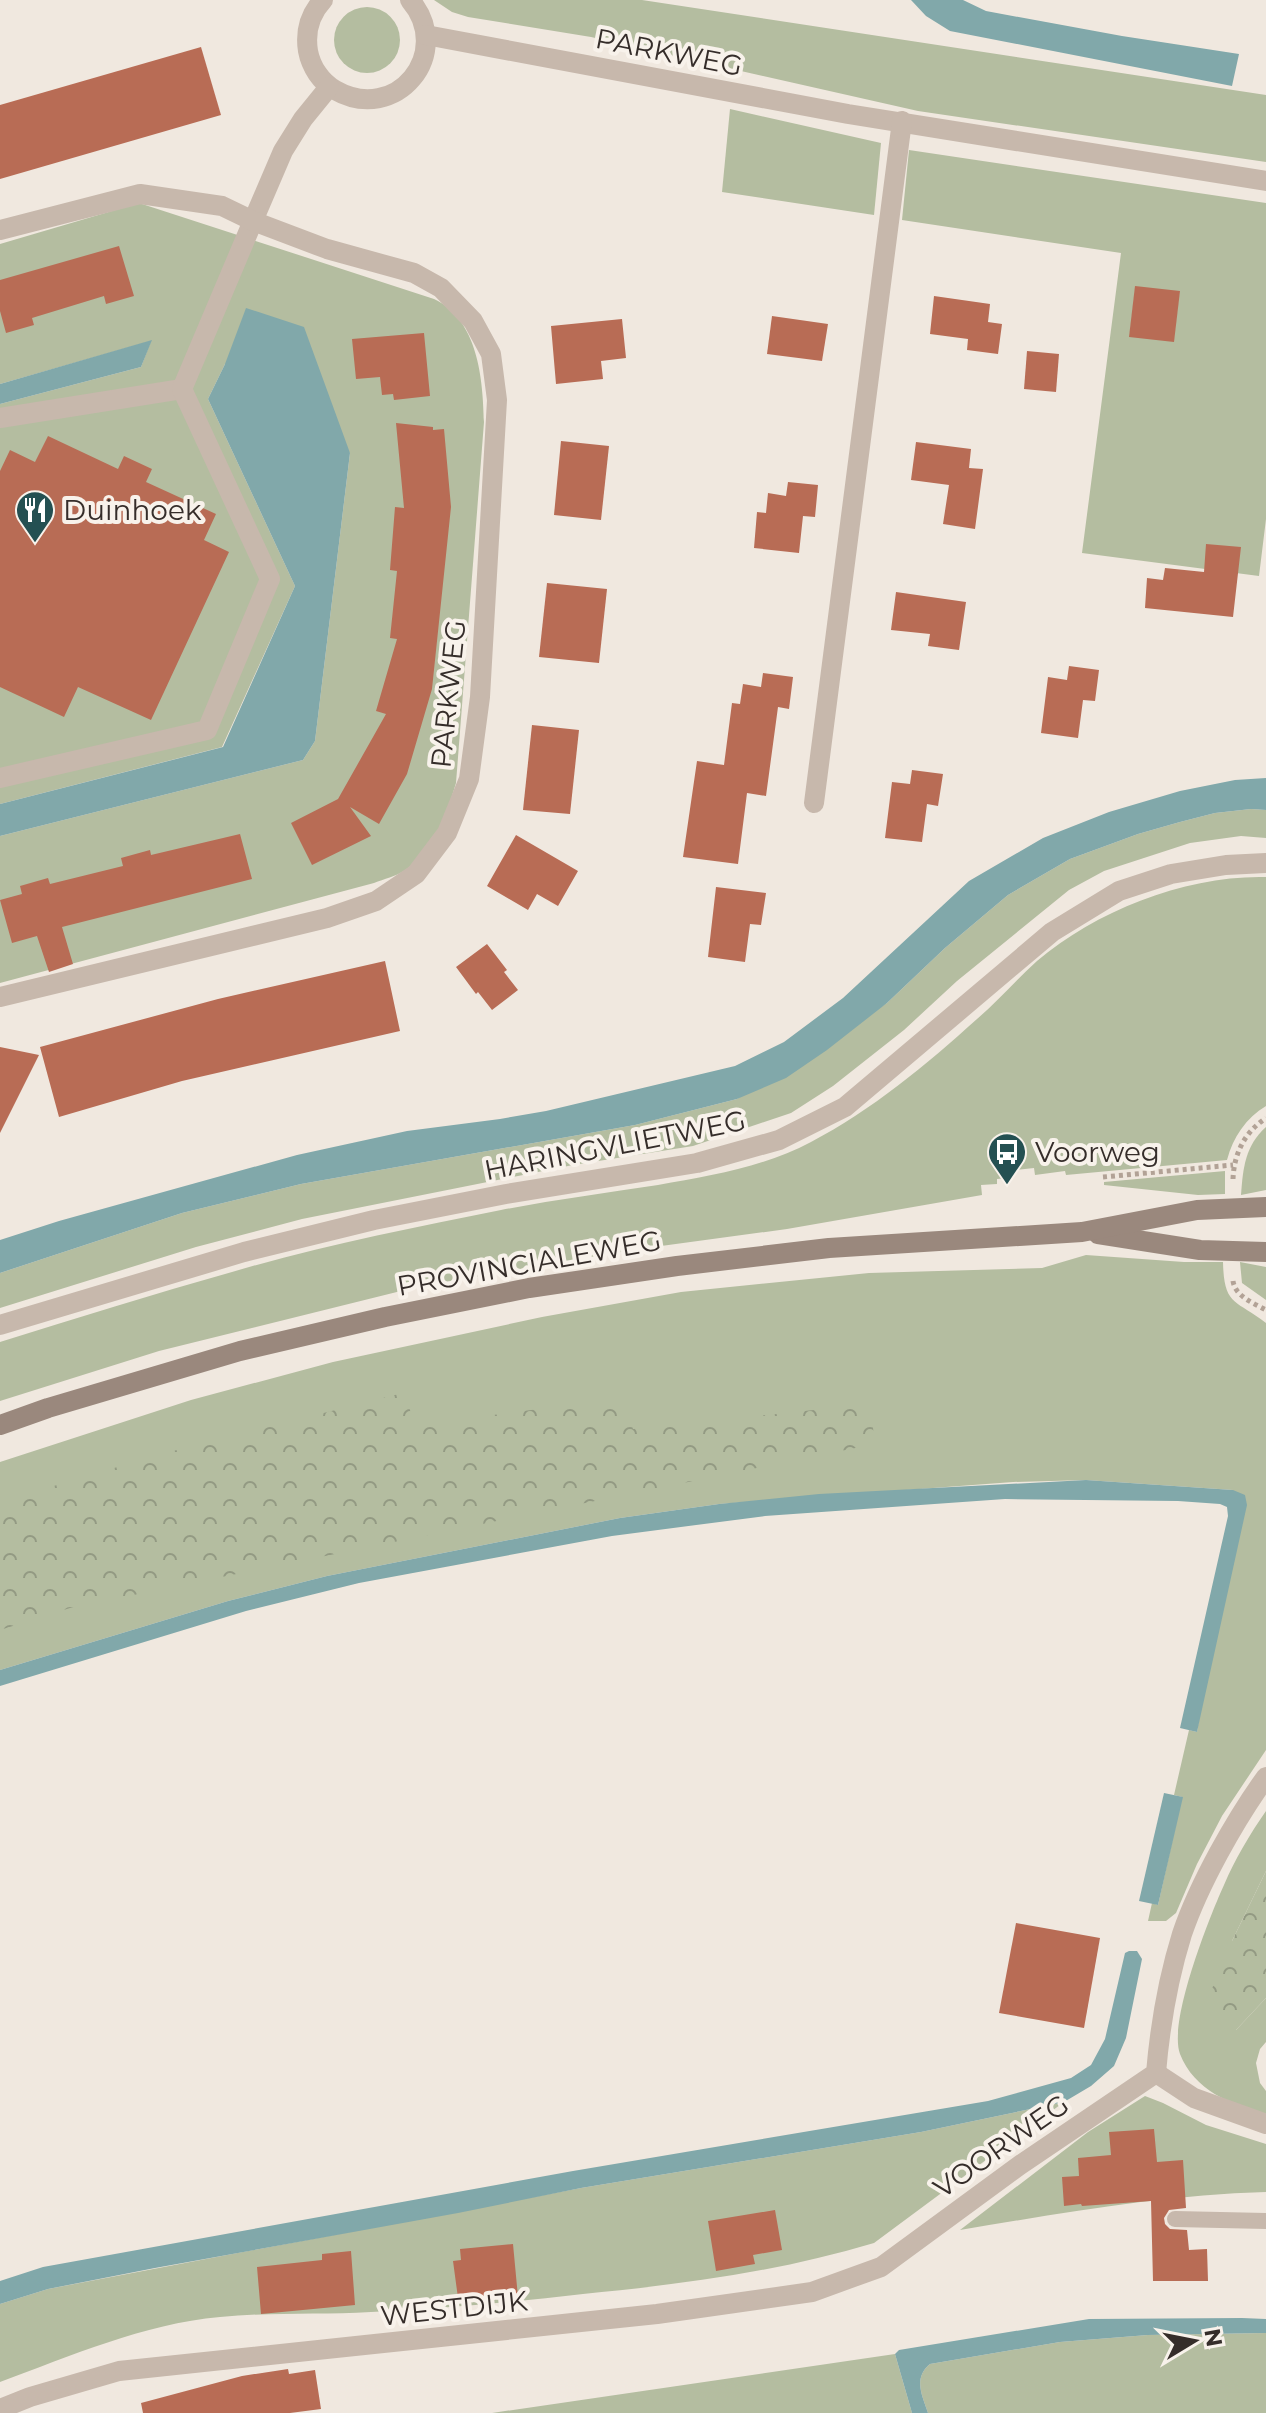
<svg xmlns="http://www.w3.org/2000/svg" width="1266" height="2413" font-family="Montserrat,sans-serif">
  <defs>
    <pattern id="forest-crowns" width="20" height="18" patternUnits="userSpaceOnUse" patternTransform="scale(2)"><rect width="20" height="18" fill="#b4bda0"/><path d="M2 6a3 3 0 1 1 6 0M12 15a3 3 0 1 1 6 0" fill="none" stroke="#939a83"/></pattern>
  </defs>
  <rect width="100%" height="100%" fill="#f0e8df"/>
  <g fill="#b4bda0">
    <path d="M434,0h208l624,95v67l-348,-51 -327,-74 -123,-20 -16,-5z"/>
    <circle cx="367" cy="40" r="33"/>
    <path d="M730,109l151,34 -7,72 -152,-23z"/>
    <path d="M909,150l357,53v316l-7,57 -177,-23 39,-300 -219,-33z"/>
    <path d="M139,203l295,96c44,21 49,79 50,123l-28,361c-10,33 -21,68 -52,88 -8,5 -20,8 -30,12l-374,100v-147l303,-76 12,-19 35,-288 -125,-89 -17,35 87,187 -73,161 -222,57v-400l141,-37 10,-26 -151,43v-140z"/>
    <path d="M1251,809l15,1v28l-25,-2 -51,7 -86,28 -35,19 -112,91 -53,49 -71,56 -42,27 -98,33 -120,19 -271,54 -106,28 -196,61v-35l182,-60 119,-29 334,-59 102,-26 150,-96 58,-55 63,-53 62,-36 68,-25 42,-12 35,-9z"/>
    <path d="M1266,877v229c-20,12 -33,31 -39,54l-161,15 -1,-4 -30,4 -1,-7 -28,3 1,7 -10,1v5l-16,1 1,10 -195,34 -148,20 -218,37 -262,65 -159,50v-59c77,-24 154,-48 232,-70 88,-26 179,-44 269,-62 52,-10 105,-17 157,-25 52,-9 106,-18 153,-43 61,-32 115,-77 166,-123 21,-18 39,-39 60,-58 60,-51 150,-86 229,-84z"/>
    <path d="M1266,1127v63l-25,5c2,-27 4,-49 25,-68z"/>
    <path d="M1225,1171v23l-27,1 -94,-10v-3z"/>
    <path d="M1086,1255l98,7h39c1,44 12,37 43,61v427l-44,66 -25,48 -21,49 -10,8h-18l4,-18 6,2 24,-108 -8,-2 15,-65 8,2 36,-242 -147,-10 -73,2 -294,22 -99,14 -293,58 -99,25 -228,69v-208l191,-62 142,-38 209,-45 139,-25 188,-19 173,-5z"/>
    <path d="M1240,1262l26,5v33l-24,-17z"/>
    <path d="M1266,1811v60l-34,70 4,89 30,-32v44l-6,7 -4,14 4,20 6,8v23c-35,-9 -72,-24 -86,-60 -12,-32 29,-136 44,-169 11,-26 26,-51 42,-74z"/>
    <path d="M1145,2096l18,7 43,22 60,19v48c-103,3 -204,21 -306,38l128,-98z"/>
    <path d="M1064,2102l-190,141c-97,29 -190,41 -291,51 -71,8 -141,15 -212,18 -50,3 -101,0 -151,5 -77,7 -149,39 -220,65v-78l48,-15 533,-101 340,-56z"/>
    <path d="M1266,2333v80h-338c-6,-18 -15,-35 2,-49l130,-22 88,-7z"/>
    <path d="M895,2354l17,59h-420z"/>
  </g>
  <g fill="url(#forest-crowns)">
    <path d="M403,1393l13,32 208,-27 9,31 237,-25 5,40 -805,164 -70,22v-128l161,-48z"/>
    <path d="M1266,1871v127l-30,32 -33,-20 29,-69z"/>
  </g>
  <g fill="#81a8aa">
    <path d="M911,0h52l23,11 136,25 117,18 -7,32 -282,-55 -24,-15z"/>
    <path d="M246,308l58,19 46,126 -35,288 -12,19 -303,76v-32l223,-57 72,-161 -87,-187 17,-35z"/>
    <path d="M152,340l-11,27 -141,37v-20z"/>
    <path d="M1266,778v32l-15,-1 -36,4 -35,9 -42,12 -68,25 -62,36 -63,53 -58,55 -60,47 -41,28 -49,21 -102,26 -334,59 -119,29 -182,60v-33l59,-19 238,-66 110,-24 93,-12 46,-8 189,-45 49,-24 59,-44 126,-117 74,-43 66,-26 71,-21 55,-11z"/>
    <path d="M1086,1480l147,10 12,5 2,10 -50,227 -17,-4 48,-212 -1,-9 -7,-3 -42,-3 -173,-2 -240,17 -153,20 -253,47 -113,28 -246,75v-16l228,-69 99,-25 293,-58 99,-14 100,-10z"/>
    <path d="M1164,1793l19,4 -25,108 -19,-4z"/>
    <path d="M1129,1951h8l5,8 -16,79 -12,28 -23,20 -27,16 -143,30 -340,56 -123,25 -303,55 -107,21 -48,15v-23l43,-14 530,-96 415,-70 83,-23 20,-13 14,-26 20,-86z"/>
    <path d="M1242,2318l24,1v14l-118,2 -88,7 -130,22c-17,14 -8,31 -2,49h-16l-17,-59 4,-4 190,-31z"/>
  </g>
  <g fill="#b86c55">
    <path d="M201,47l20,68 -221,64v-74z"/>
    <path d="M119,246l15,50 -28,8 -2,-8 -72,22 2,7 -28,8 -6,-22v-31z"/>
    <path d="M1135,286l45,5 -6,51 -45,-5z"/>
    <path d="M934,296l56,8 -2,18 14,2 -4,30 -31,-4 1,-11 -38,-5z"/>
    <path d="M772,316l56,8 -6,37 -55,-7z"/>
    <path d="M622,319l4,39 -25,3 2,18 -47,5 -5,-58z"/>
    <path d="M424,333l6,63 -36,4 -1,-6 -11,1 -2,-18 -24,2 -4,-40z"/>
    <path d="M1027,351l32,3 -3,38 -32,-3z"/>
    <path d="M396,423l37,4v3l11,-1 7,78 -19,182 -25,85 -28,50 -29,-17 21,29 -59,29 -21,-42 47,-24 48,-85 -10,-3 21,-72 -7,-1 7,-67 -7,-1 5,-63 9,1z"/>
    <path d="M48,436l70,33 6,-13 28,13 -6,13 70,32 -12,26 25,12 -78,168 -73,-33 -14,30 -64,-30v-216l10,-21 25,12z"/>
    <path d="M561,441l48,5 -8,74 -47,-5z"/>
    <path d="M916,442l55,7 -2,19 14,1 -8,60 -32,-5 6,-39 -38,-5z"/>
    <path d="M788,482l30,3 -3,32 -12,-1 -4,37 -45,-5 3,-36 9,1 2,-20 18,3z"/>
    <path d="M1206,544l35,3 -8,70 -88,-9 2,-30 16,2 2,-12 39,4z"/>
    <path d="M547,583l60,6 -8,74 -60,-6z"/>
    <path d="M896,592l70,10 -7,48 -31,-4 2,-12 -39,-4z"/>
    <path d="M1069,666l30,4 -4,31 -12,-1 -5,38 -37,-5 7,-56 19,3z"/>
    <path d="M763,673l30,4 -4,32 -11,-2 -12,89 -19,-3 -9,71 -55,-7 14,-96 27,4 8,-62 8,1 3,-20 18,3z"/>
    <path d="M532,725l47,5 -9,84 -47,-4z"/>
    <path d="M912,770l31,4 -5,32 -11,-2 -5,38 -37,-4 7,-56 18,2z"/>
    <path d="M240,834l12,45 -190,48 11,37 -24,8 -12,-36 -25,7 -12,-43 22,-6 -2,-8 28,-8 2,6 73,-18 -2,-8 29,-8 1,5z"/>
    <path d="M516,835l62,36 -20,35 -21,-12 -9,16 -41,-24z"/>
    <path d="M716,887l50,6 -5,32 -11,-1 -5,38 -37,-5z"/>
    <path d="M487,944l20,26 -3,2 14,18 -26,20 -14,-18 -2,2 -20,-27z"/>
    <path d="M385,961l15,70 -218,50 -123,36 -19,-70 178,-48z"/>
    <path d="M0,1047l39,8 -39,78z"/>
    <path d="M1016,1923l84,15 -16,90 -85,-15z"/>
    <path d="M1154,2129l3,33 26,-2 3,48 -17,2 -5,8 1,6 5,5 17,1 2,20 18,-1 1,32h-55l-2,-80 -69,5 -1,-2 -17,2 -2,-29 17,-1 -1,-18 33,-3 -2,-23z"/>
    <path d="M775,2210l7,40 -29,5 2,9 -39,7 -8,-50z"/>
    <path d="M513,2244l5,53 -40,4 -1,-4 -19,1 -5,-37 8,-1 -1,-11z"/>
    <path d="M351,2251l4,54 -94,9 -4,-47 65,-7v-6z"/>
    <path d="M288,2369l1,5 26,-4 6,39 -31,4h-147l-2,-10 101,-27z"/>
  </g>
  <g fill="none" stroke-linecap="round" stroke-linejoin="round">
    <g stroke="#b2a296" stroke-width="5" stroke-dasharray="4 4" stroke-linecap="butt">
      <path d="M1103,1177l130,-12"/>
      <path d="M1233,1179c1,-26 12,-47 33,-61"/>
      <path d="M1233,1281c2,15 20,22 33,29"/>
    </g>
    <path stroke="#c7b8ac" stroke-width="16" d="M1175,2219l91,2"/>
    <g stroke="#c7b8ac" stroke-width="20">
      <path d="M0,418l182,-29"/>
      <path d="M0,778l207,-48 63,-151 -88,-190 71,-168"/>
    </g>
    <g stroke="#c7b8ac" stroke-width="20">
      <path d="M323,0c-13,14 -18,32 -15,51 3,16 13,31 27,39 61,35 120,-37 75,-90"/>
      <path d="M426,35l422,79 418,67"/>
      <path d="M253,221l30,-70 20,-32 26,-32"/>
      <path d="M0,230l140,-36 82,12 31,15 74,28 87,24 27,15 32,33 18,33 6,46 -17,297 -11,82 -22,54 -31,41 -40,27 -49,17 -327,79"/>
      <path d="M814,803l88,-682"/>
      <path d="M0,1325l244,-73 130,-32 132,-26 191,-31 82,-23 66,-33 207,-175 67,-41 52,-17 55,-9 40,-2"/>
      <path d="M1156,2073l38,25 72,26"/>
      <path d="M0,2409l30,-12 89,-26 538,-57 155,-22 69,-25 139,-102 136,-92c4,-47 12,-94 26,-139 17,-50 53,-114 84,-157"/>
    </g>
    <g stroke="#9a887d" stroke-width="20">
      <path d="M1098,1234l102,16 66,2"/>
      <path d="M0,1425l48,-17 192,-57 145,-34 144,-29 148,-22 152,-18 253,-16 115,-22 69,-3"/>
    </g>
  </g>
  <defs>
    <g id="restaurant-pin" transform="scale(2)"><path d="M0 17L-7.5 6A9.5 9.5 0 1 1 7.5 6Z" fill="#245052" stroke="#f8f2eb"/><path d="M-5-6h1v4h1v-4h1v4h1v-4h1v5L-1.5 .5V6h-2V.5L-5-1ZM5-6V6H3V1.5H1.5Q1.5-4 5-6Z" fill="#fff"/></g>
    <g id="bus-pin" transform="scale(2)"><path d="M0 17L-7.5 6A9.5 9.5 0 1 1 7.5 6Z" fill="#245052" stroke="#f8f2eb"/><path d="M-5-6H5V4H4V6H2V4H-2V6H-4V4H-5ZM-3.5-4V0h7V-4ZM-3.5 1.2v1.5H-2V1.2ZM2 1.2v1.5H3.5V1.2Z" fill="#fff"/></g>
  </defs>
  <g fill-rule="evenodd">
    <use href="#restaurant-pin" x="35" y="510"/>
    <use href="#bus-pin" x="1007" y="1152"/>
  </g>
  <g text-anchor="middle" stroke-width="8" stroke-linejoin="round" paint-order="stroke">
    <g font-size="28" fill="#352d2a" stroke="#f8f2eb">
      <text transform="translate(669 52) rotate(11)" y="10">PARKWEG</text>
      <text transform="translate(448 694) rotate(-84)" y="10">PARKWEG</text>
      <text transform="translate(615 1145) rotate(-11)" y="10">HARINGVLIETWEG</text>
      <text transform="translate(529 1263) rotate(-10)" y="10">PROVINCIALEWEG</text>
      <text transform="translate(1001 2146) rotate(-35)" y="10">VOORWEG</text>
      <text transform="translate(454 2308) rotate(-6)" y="10">WESTDIJK</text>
    </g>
    <g font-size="28" fill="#352d2a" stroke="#f8f2eb" text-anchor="start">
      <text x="63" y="520">Duinhoek</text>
      <text x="1035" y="1162">Voorweg</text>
    </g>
  </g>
  <g transform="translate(1194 2341) rotate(80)" stroke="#f8f2eb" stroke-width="6" paint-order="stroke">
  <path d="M0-6L14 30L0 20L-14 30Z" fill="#352d2a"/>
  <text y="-12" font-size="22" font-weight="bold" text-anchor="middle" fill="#352d2a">N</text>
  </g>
</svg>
